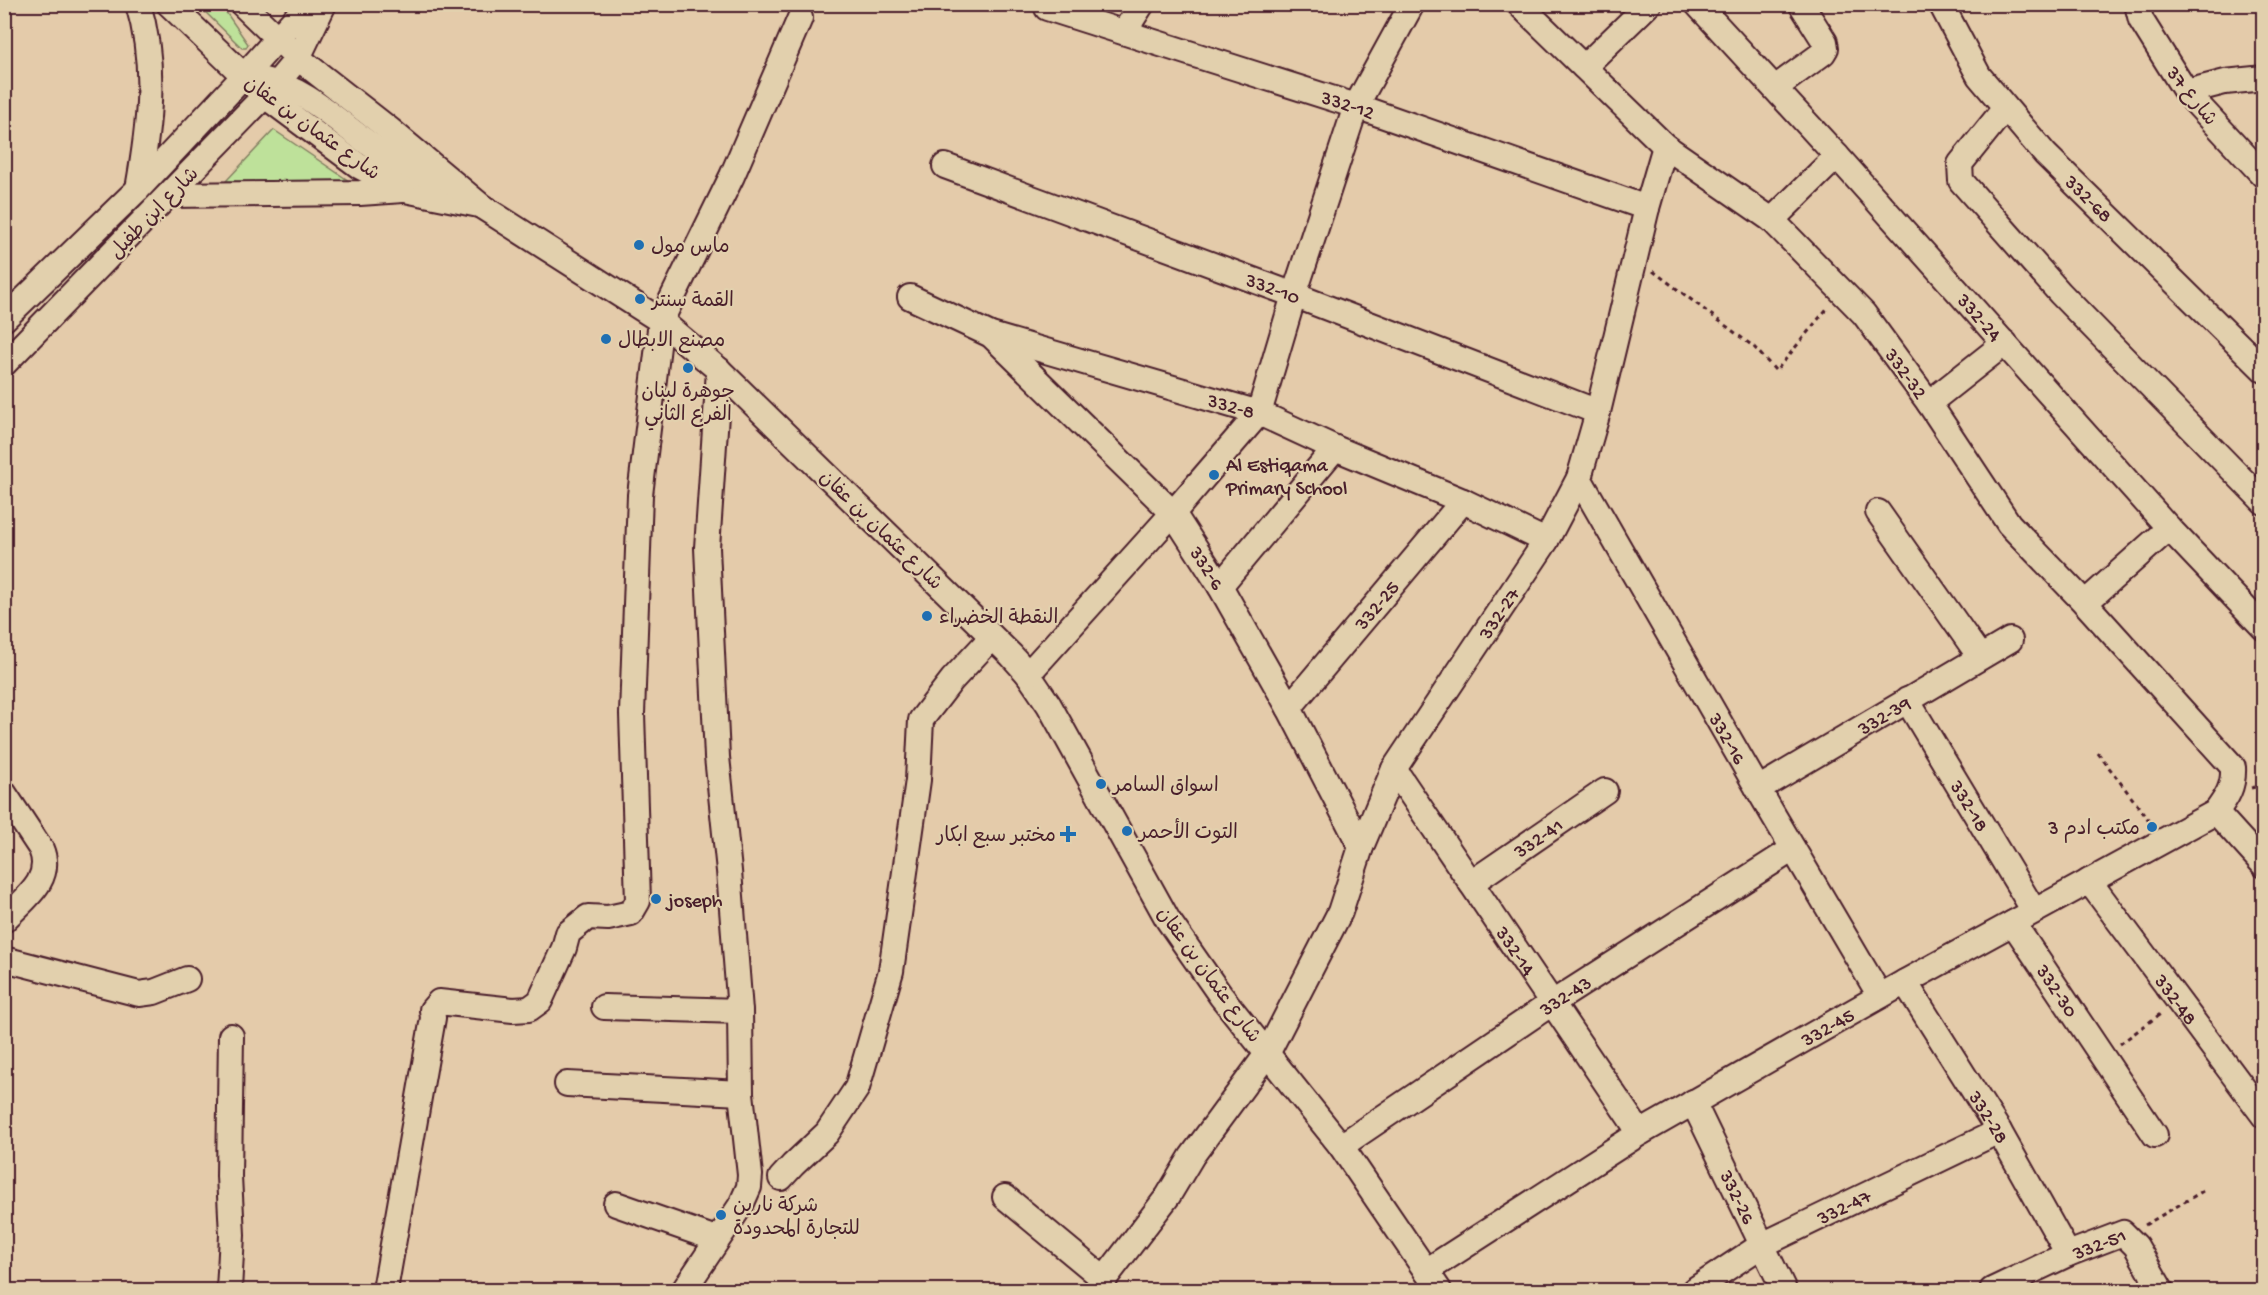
<svg xmlns="http://www.w3.org/2000/svg" width="2268" height="1295" font-family="'Gochi Hand','Playpen Sans Arabic',sans-serif">
  <rect width="100%" height="100%" fill="#e4cbaa"/>
  <filter id="ink" filterUnits="userSpaceOnUse"><feTurbulence type="fractalNoise" baseFrequency=".0167" numOctaves="2"/><feDisplacementMap in="SourceGraphic" scale="12" xChannelSelector="R" yChannelSelector="G"/><feConvolveMatrix kernelMatrix="1 2 1 2 8 2 1 2 1" color-interpolation-filters="sRGB"/></filter>
  <g filter="url(#ink)">
    <g fill="#bee19a" stroke="#848062" stroke-width="1.5">
      <path d="M198,5h23l27,39 -2,4h-4z"/>
      <path d="M274,130l78,53 -3,2 -123,-4z"/>
    </g>
    <g fill="none" stroke-linecap="round" stroke-linejoin="round">
      <g stroke="#4a1f2b" stroke-width="28">
        <g id="minor">
          <path d="M169,4l96,92 94,70 46,24 74,15"/>
          <path d="M242,4l56,54 92,72 91,76 180,115 58,49 292,285 17,19 21,31 119,215 53,76 120,150 98,144"/>
          <path id="s1" d="M1697,4l140,152 332,372 95,100"/>
          <path id="s2" d="M1941,4l38,72 66,78 219,216"/>
          <path d="M2137,4l4,16 45,72 78,84"/>
          <path id="s3" d="M1047,8l309,98 291,102"/>
          <path d="M1124,32l18,-28"/>
          <path d="M1584,67l65,-63"/>
          <path d="M264,80c44,9 74,43 110,67 18,12 39,21 58,31"/>
          <path d="M1775,88l48,-35 3,-5 -1,-6 -24,-38"/>
          <path d="M2186,92l39,-10 39,-4"/>
          <path d="M2005,108l-45,56 1,17 99,112 204,209"/>
          <path id="s4" d="M945,166l349,129 304,117"/>
          <path d="M138,189c11,-62 19,-123 0,-185"/>
          <path d="M169,195l191,-2 43,-3"/>
          <path d="M1772,220l65,-64"/>
          <path id="s5" d="M910,297l81,38 268,78 76,35 128,53 83,40"/>
          <path d="M4,319l134,-130 105,-112 65,-73"/>
          <path id="s6" d="M994,338l179,175 47,73 69,122 72,139"/>
          <path d="M4,364l273,-281 21,-25 26,-54"/>
          <path d="M1929,403l76,-60"/>
          <path id="s7" d="M1579,478l179,311 122,207"/>
          <path d="M1878,512l102,145"/>
          <path d="M1220,586l115,-138"/>
          <path d="M2085,603l84,-75"/>
          <path d="M1028,674l145,-161 86,-100 35,-118 62,-189 56,-102"/>
          <path id="s8" d="M1907,700l127,211"/>
          <path id="s9" d="M1289,708l174,-207"/>
          <path id="s10" d="M1394,769l246,364"/>
          <path id="s11" d="M1758,789l252,-149"/>
          <path d="M4,793l37,56c13,31 -17,50 -37,71"/>
          <path d="M2216,812l48,53"/>
          <path id="s12" d="M2089,881l175,235"/>
          <path id="s13" d="M1471,883l134,-92"/>
          <path id="s14" d="M2013,923l142,212"/>
          <path d="M4,959l135,35 15,-2 33,-13"/>
          <path id="s15" d="M1905,982l94,149 69,123"/>
          <path d="M604,1007l136,4"/>
          <path d="M567,1084l174,9"/>
          <path id="s16" d="M1693,1102l91,188"/>
          <path id="s17" d="M1341,1146l211,-143 241,-154"/>
          <path d="M781,1178l12,-13 34,-32 30,-45 34,-117 27,-191 3,-60 31,-40 40,-43"/>
          <path d="M1005,1197l100,83"/>
          <path d="M616,1204l100,35"/>
          <path id="s18" d="M1426,1271l214,-138 265,-151 311,-170c11,-15 18,-25 17,-45l-148,-164 -76,-79 -80,-121 -65,-89 -92,-94 -107,-74 -146,-142"/>
          <path d="M229,1290l3,-55 -3,-59 2,-140"/>
          <path d="M385,1290l48,-272 -1,-8 7,-8 74,8 16,-1 11,-8 24,-53 4,-15 20,-16 20,1 23,-5 7,-12 -6,-187 8,-219 21,-174 71,-145 68,-158"/>
          <path d="M684,1290l57,-85 8,-18 1,-12 -9,-82 -1,-82 -11,-140 -12,-114 -10,-209 12,-178"/>
          <path id="s19" d="M1096,1290l72,-94 24,-40 75,-102 73,-142 21,-65 33,-78 152,-228 33,-63 19,-66 49,-204 18,-62"/>
          <path id="s20" d="M1694,1290l68,-45 237,-114"/>
          <path d="M1992,1290l76,-36 55,-21 13,13 25,44"/>
        </g>
      </g>
      <g stroke="#4a1f2b" stroke-width="3" stroke-dasharray="4.5 4.5" stroke-linecap="butt">
        <path d="M1653,271l101,76 22,24 53,-65"/>
        <path d="M2098,753l53,70"/>
        <path d="M2251,788l13,-3"/>
        <path d="M2120,1044l43,-32"/>
        <path d="M2145,1225l58,-34"/>
      </g>
      <use href="#minor" stroke="#e2d0ad" stroke-width="24"/>
    </g>
  </g>
  <g fill="#1f6fb2" stroke="#e2d0ad" stroke-width="2">
    <circle cx="639" cy="245" r="6"/>
    <circle cx="640" cy="299" r="6"/>
    <circle cx="606" cy="339" r="6"/>
    <circle cx="688" cy="368" r="6"/>
    <circle cx="1214" cy="475" r="6"/>
    <circle cx="927" cy="616" r="6"/>
    <circle cx="1101" cy="784" r="6"/>
    <circle cx="2152" cy="827" r="6"/>
    <circle cx="1127" cy="831" r="6"/>
    <path d="M1065 825h6v6h6v6h-6v6h-6v-6h-6v-6h6z"/>
    <circle cx="656" cy="899" r="6"/>
    <circle cx="721" cy="1215" r="6"/>
  </g>
  <g text-anchor="middle" stroke-width="4.5" stroke-linejoin="round" paint-order="stroke">
    <g font-size="20" fill="#4a1f2b" stroke="#e2d0ad">
      <text transform="translate(2193 95) rotate(52)" y="7">شارع 37</text>
      <text dy="7" stroke="none"><textPath href="#s3" startOffset="316">332-12</textPath></text>
      <text transform="translate(313 127) rotate(36)" y="7">شارع عثمان بن عفان</text>
      <text dy="7" stroke="none"><textPath href="#s2" startOffset="246">332-68</textPath></text>
      <text transform="translate(153 212) rotate(-46)" y="7">شارع ابن طفيل</text>
      <text dy="7" stroke="none"><textPath href="#s4" startOffset="350">332-10</textPath></text>
      <text dy="7" stroke="none"><textPath href="#s1" startOffset="422">332-24</textPath></text>
      <text transform="translate(1907 373) rotate(54)" y="7">332-32</text>
      <text dy="7" stroke="none"><textPath href="#s5" startOffset="340">332-8</textPath></text>
      <text transform="translate(882 529) rotate(44)" y="7">شارع عثمان بن عفان</text>
      <text dy="7" stroke="none"><textPath href="#s6" startOffset="315">332-6</textPath></text>
      <text dy="7" stroke="none"><textPath href="#s9" startOffset="135">332-25</textPath></text>
      <text dy="7" stroke="none"><textPath href="#s19" startOffset="792">332-27</textPath></text>
      <text dy="7" stroke="none"><textPath href="#s11" startOffset="146">332-39</textPath></text>
      <text dy="7" stroke="none"><textPath href="#s7" startOffset="300">332-16</textPath></text>
      <text dy="7" stroke="none"><textPath href="#s8" startOffset="123">332-18</textPath></text>
      <text dy="7" stroke="none"><textPath href="#s13" startOffset="81">332-41</textPath></text>
      <text dy="7" stroke="none"><textPath href="#s10" startOffset="219">332-14</textPath></text>
      <text transform="translate(1210 974) rotate(54)" y="7">شارع عثمان بن عفان</text>
      <text dy="7" stroke="none"><textPath href="#s14" startOffset="81">332-30</textPath></text>
      <text dy="7" stroke="none"><textPath href="#s17" startOffset="270">332-43</textPath></text>
      <text dy="7" stroke="none"><textPath href="#s12" startOffset="147">332-48</textPath></text>
      <text dy="7" stroke="none"><textPath href="#s18" startOffset="470">332-45</textPath></text>
      <text dy="7" stroke="none"><textPath href="#s15" startOffset="159">332-28</textPath></text>
      <text dy="7" stroke="none"><textPath href="#s16" startOffset="105">332-26</textPath></text>
      <text dy="7" stroke="none"><textPath href="#s20" startOffset="172">332-47</textPath></text>
      <text transform="translate(2099 1243) rotate(-21)" y="7">332-51</text>
    </g>
    <g font-size="20" fill="#4a1f2b" stroke="#e2d0ad" text-anchor="start">
      <text x="651" y="252">ماس مول</text>
      <text x="652" y="306">القمة سنتر</text>
      <text x="618" y="346">مصنع الابطال</text>
      <text x="688" y="397" text-anchor="middle">جوهرة لبنان<tspan x="688" dy="23">الفرع الثاني</tspan></text>
      <text x="1226" y="471">Al Estiqama<tspan x="1226" dy="23">Primary School</tspan></text>
      <text x="939" y="623">النقطة الخضراء</text>
      <text x="1113" y="791">اسواق السامر</text>
      <text x="2140" y="834" text-anchor="end">مكتب ادم 3</text>
      <text x="1139" y="838">التوت الأحمر</text>
      <text x="1056" y="841" text-anchor="end">مختبر سبع ابكار</text>
      <text x="668" y="906">joseph</text>
      <text x="733" y="1211">شركة نارين<tspan x="733" dy="23">للتجارة المحدودة</tspan></text>
    </g>
  </g>
  <rect width="2268" height="1295" fill="none" stroke="#e2d0ad" stroke-width="24"/>
  <rect x="12" y="12" width="2244" height="1271" fill="none" stroke="#4a1f2b" stroke-width="2" filter="url(#ink)"/>
</svg>
